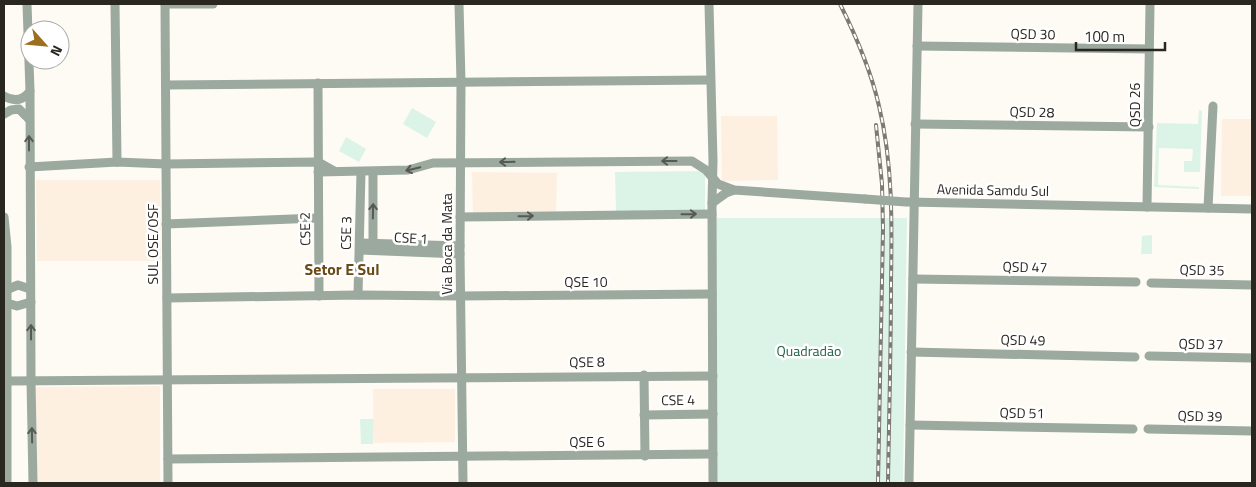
<svg xmlns="http://www.w3.org/2000/svg" width="1256" height="487" font-family="'Titillium Web',sans-serif">
  <rect width="100%" height="100%" fill="#fefaf4"/>
  <g fill="#fef0e0">
    <path d="M721,116h56l1,64 -56,1z"/>
    <path d="M1222,119h30v77h-31z"/>
    <path d="M472,172l85,1 -1,40h-83z"/>
    <path d="M36,180h124l1,81h-124z"/>
    <path d="M160,386v97h-123l-1,-96z"/>
    <path d="M373,389h82v53l-81,1z"/>
  </g>
  <g fill="#dcf4e7">
    <path d="M412,108l24,14 -9,16 -24,-14z"/>
    <path d="M1199,110l3,1 -2,61h-16v-11h8l1,-12 -34,-1 -1,37 41,2v2l-45,-2 3,-64 41,1z"/>
    <path d="M346,137l20,12 -7,13 -20,-11z"/>
    <path d="M705,171v41l-89,-1 -1,-39z"/>
    <path d="M712,218h195l-4,265h-189z"/>
    <path d="M1152,235v19h-11l1,-18z"/>
    <path d="M360,419h14l-1,25h-12z"/>
  </g>
  <g fill="none" stroke-linecap="round" stroke-linejoin="round">
    <g stroke="#9ba99f" stroke-width="9">
      <path d="M27,4l3,87 1,290 2,102"/>
      <path d="M115,4l2,158"/>
      <path d="M165,4l3,479"/>
      <path d="M165,4h48"/>
      <path d="M459,4l2,78 -1,172 3,229"/>
      <path d="M709,4l4,157 -1,42 1,280"/>
      <path d="M917,46l232,3"/>
      <path d="M318,83l1,213"/>
      <path d="M166,85l544,-5"/>
      <path d="M4,96c10,6 19,5 26,-5"/>
      <path d="M4,114l7,-4 8,-1 10,10"/>
      <path d="M915,124l234,3"/>
      <path d="M29,167l88,-5 49,2 152,-2 16,9"/>
      <path d="M318,172l90,-2 25,-7 259,-2 14,9 12,14 16,6 131,9"/>
      <path d="M908,202l344,7"/>
      <path d="M712,203l14,-10 8,-3"/>
      <path d="M1147,207l3,-203"/>
      <path d="M1208,208l5,-102"/>
      <path d="M4,217l3,30v236"/>
      <path d="M460,217l252,-3"/>
      <path d="M166,224l152,-6"/>
      <path d="M361,243l99,3"/>
      <path d="M373,247v-75"/>
      <path d="M360,250l100,4"/>
      <path d="M913,279l223,3"/>
      <path d="M1151,283l101,2"/>
      <path d="M6,290l12,-5 12,4"/>
      <path d="M358,295l3,-123"/>
      <path d="M167,298l191,-3 103,1 251,-2"/>
      <path d="M7,303l10,3 14,-4"/>
      <path d="M911,352l224,5"/>
      <path d="M1149,356l103,2"/>
      <path d="M644,375l1,81"/>
      <path d="M7,381l706,-5"/>
      <path d="M644,415l69,-1"/>
      <path d="M910,425l223,4"/>
      <path d="M1148,429l104,2"/>
      <path d="M168,459l545,-5"/>
      <path d="M909,483l9,-479"/>
    </g>
    <g stroke="#7d7973" stroke-width="4">
      <g id="rail">
        <path d="M840,4c16,32 31,67 39,102 14,58 13,118 12,177 0,67 -2,133 -3,200"/>
        <path d="M876,125l6,59 1,45 -5,254"/>
      </g>
    </g>
    <use href="#rail" stroke="#fff" stroke-width="2" stroke-dasharray="5.5" stroke-linecap="butt"/>
    <path stroke="#9ba99f" stroke-width="9" d="M865,199l41,3"/>
  </g>
  <defs><path id="oneway-shaft" d="M-6 0H5M1.5-3L5.5 0L1.5 3" fill="none" stroke-width="1.6" stroke-linecap="round" stroke-linejoin="round" transform="scale(1.25)"/></defs>
  <g stroke="#575a53">
    <use href="#oneway-shaft" transform="translate(29 143) rotate(-90)"/>
    <use href="#oneway-shaft" transform="translate(669 161) rotate(-180)"/>
    <use href="#oneway-shaft" transform="translate(507 162) rotate(179)"/>
    <use href="#oneway-shaft" transform="translate(413 169) rotate(167)"/>
    <use href="#oneway-shaft" transform="translate(373 211) rotate(-89)"/>
    <use href="#oneway-shaft" transform="translate(689 214) rotate(-1)"/>
    <use href="#oneway-shaft" transform="translate(526 216) rotate(-1)"/>
    <use href="#oneway-shaft" transform="translate(31 332) rotate(-90)"/>
    <use href="#oneway-shaft" transform="translate(32 435) rotate(-91)"/>
  </g>
  <g text-anchor="middle" stroke-width="5" stroke-linejoin="round" paint-order="stroke">
    <g font-size="14" fill="#2a2620" stroke="#fff">
      <text transform="translate(1033 34) rotate(1)" y="5">QSD 30</text>
      <text transform="translate(1135 105) rotate(-90)" y="5">QSD 26</text>
      <text transform="translate(1032 112) rotate(1)" y="5">QSD 28</text>
      <text transform="translate(993 190) rotate(1)" y="5">Avenida Samdu Sul</text>
      <text transform="translate(305 229) rotate(-91)" y="5">CSE 2</text>
      <text transform="translate(346 233) rotate(-89)" y="5">CSE 3</text>
      <text transform="translate(411 238) rotate(3)" y="5">CSE 1</text>
      <text transform="translate(153 244) rotate(-90)" y="5">SUL OSE/OSF</text>
      <text transform="translate(447 244) rotate(-90)" y="5">Via Boca da Mata</text>
      <text transform="translate(1025 267) rotate(1)" y="5">QSD 47</text>
      <text transform="translate(1202 270) rotate(1)" y="5">QSD 35</text>
      <text x="586" y="287">QSE 10</text>
      <text transform="translate(1023 340) rotate(1)" y="5">QSD 49</text>
      <text transform="translate(1201 344) rotate(1)" y="5">QSD 37</text>
      <text transform="translate(587 362) rotate(-1)" y="5">QSE 8</text>
      <text transform="translate(678 400) rotate(-1)" y="5">CSE 4</text>
      <text transform="translate(1022 413) rotate(1)" y="5">QSD 51</text>
      <text transform="translate(1200 416) rotate(1)" y="5">QSD 39</text>
      <text x="587" y="447">QSE 6</text>
    </g>
    <g font-size="14" fill="#216046" stroke="#fff">
      <text x="809" y="356">Quadradão</text>
    </g>
    <g font-size="16" font-weight="bold" fill="#694b14" stroke="#fff">
      <text x="342" y="275">Setor E Sul</text>
    </g>
  </g>
  <rect width="1256" height="487" fill="none" stroke="#2a2620" stroke-width="10"/>
  <g transform="translate(45 45) rotate(117)"><circle r="24" fill="#ffffff" stroke="#aaa8a6"/>
  <path d="M0-4L9 19L0 12L-9 19Z" fill="#9b6f1e"/>
  <text y="-8" font-size="14" font-weight="bold" text-anchor="middle" fill="#2a2620">N</text>
  </g>
  <path d="M1076 42v8h89v-8" fill="none" stroke="#2a2620" stroke-width="2.5"/>
  <text x="1084" y="42" font-size="15" fill="#2a2620" stroke="#ffffff" stroke-width="4" paint-order="stroke">100 m</text>
</svg>
